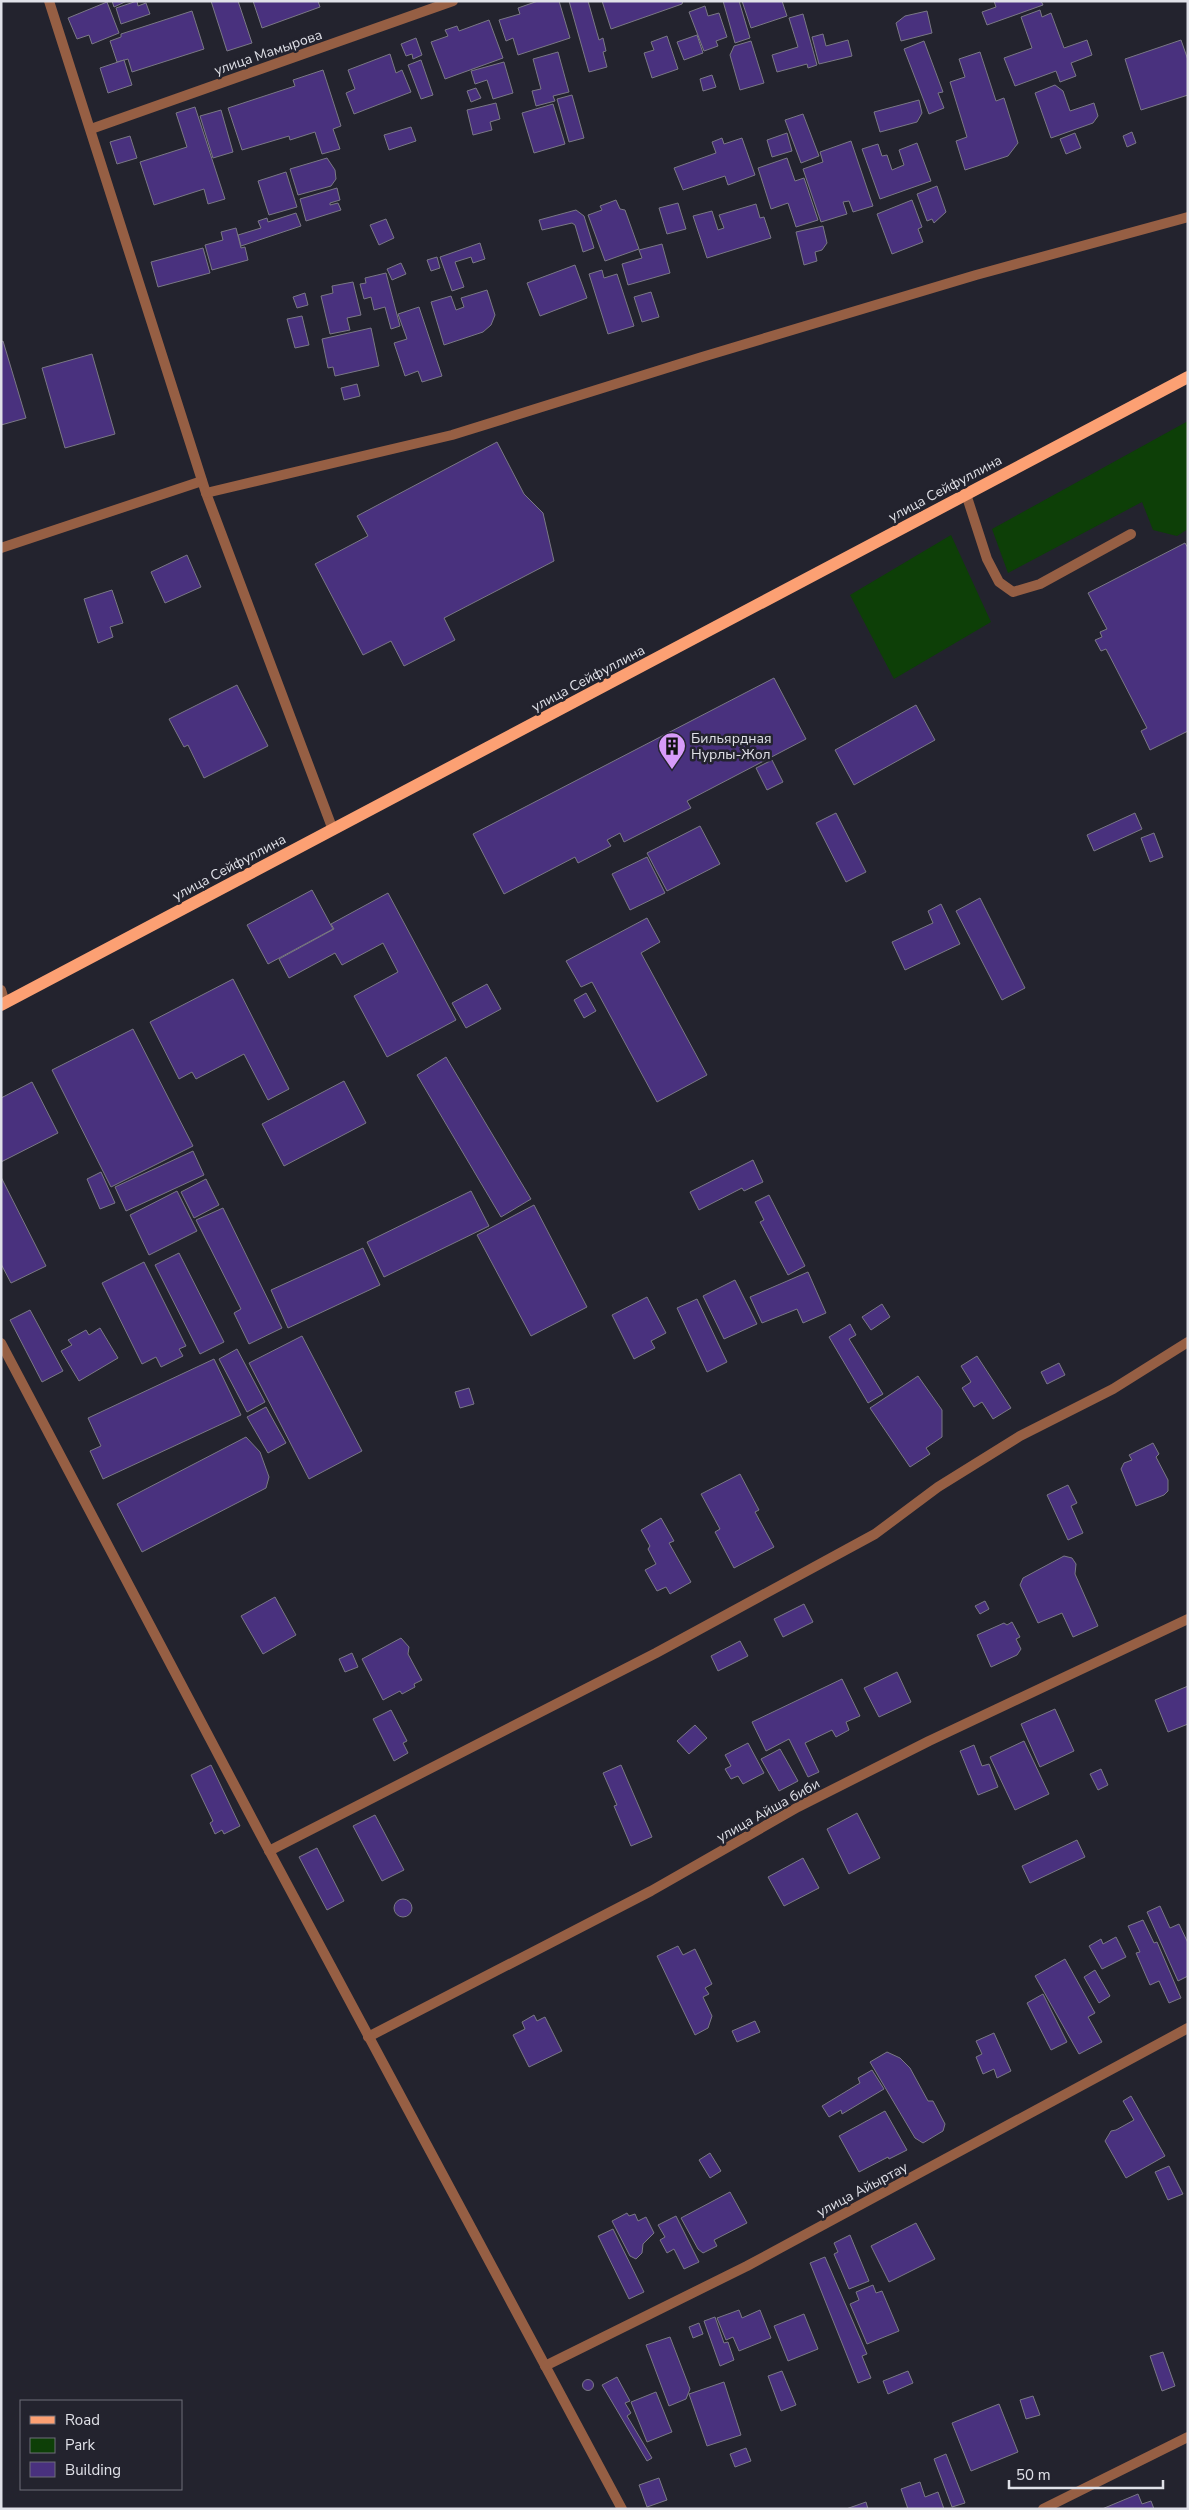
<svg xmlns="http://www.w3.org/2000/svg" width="1189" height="2510" font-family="'Nunito Sans',sans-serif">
  <rect width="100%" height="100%" fill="#23232e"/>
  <g fill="#0d3f07">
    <path d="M1188,421v108l-11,7 -24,-6 -11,-28 -134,71 -16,-44z"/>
    <path d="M951,535l40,87 -97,57 -44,-84z"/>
  </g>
  <g fill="#49317e" stroke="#7a7885">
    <path d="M112,1h15l-13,6z"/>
    <path d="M137,1l1,5 8,-3 4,11 -29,10 -5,-16z"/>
    <path d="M211,1h27l14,42 -25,8z"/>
    <path d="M253,1h65l2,6 -58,21z"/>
    <path d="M538,1h21l11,37 -52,17 -5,-17 -7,3 -7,-21 21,-6 -2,-6z"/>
    <path d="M569,1h19l11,39 4,-2 3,13 -3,1 4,15 -18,5z"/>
    <path d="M602,1h81l-1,3 -71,25z"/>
    <path d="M723,1h16l11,37 -15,5z"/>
    <path d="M742,1h40l5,15 -36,12z"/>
    <path d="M994,1h47l2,4 -56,20 -5,-13 14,-5z"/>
    <path d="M107,2l12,31 -27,11 -3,-9 -12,4 -9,-21z"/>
    <path d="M705,6l3,10 11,-3 8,24 -11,4 2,5 -14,5 -15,-39z"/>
    <path d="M1040,10l2,7 9,-4 13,35 23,-8 5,15 -21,8 5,13 -16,6 -4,-11 -41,15 -11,-28 28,-10 -11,-31z"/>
    <path d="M192,11l12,38 -72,23 -4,-13 -11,3 -7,-21 11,-4v-3z"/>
    <path d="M927,11l5,22 -31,8 -5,-18 9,-7z"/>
    <path d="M803,14l14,51 -9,3 -1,-4 -30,8 -5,-17 26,-8 -9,-29z"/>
    <path d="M489,20l14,38 -58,21 -14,-37 17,-6 -3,-6 12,-4 2,5z"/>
    <path d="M823,34l3,12 22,-6 4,16 -33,8 -7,-27z"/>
    <path d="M697,35l6,18 -19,7 -7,-18z"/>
    <path d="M667,36l11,33 -26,9 -8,-25 10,-3 -3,-8z"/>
    <path d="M416,38l6,17 -9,4 -1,-5 -6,2 -5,-12z"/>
    <path d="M1181,40l7,20v35l-47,15 -16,-51z"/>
    <path d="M751,41l13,42 -24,7 -10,-35 4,-9z"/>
    <path d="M924,41l19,51 -5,1 6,15 -15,6 -25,-65z"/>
    <path d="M558,52l11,40 -16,4 2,5 -19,5 -4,-15 9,-2 -8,-30z"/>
    <path d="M980,52l16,49 8,-3 14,45 -10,13 -43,14 -9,-29 11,-4 -17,-55 15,-5 -6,-18z"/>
    <path d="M390,54l6,19 6,-3 9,22 -57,22 -8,-21 9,-4 -7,-19z"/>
    <path d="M124,60l8,25 -24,8 -8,-25z"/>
    <path d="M421,60l12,35 -12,4 -13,-34z"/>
    <path d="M504,62l9,31 -20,6 -6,-19 -12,4 -4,-13z"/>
    <path d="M323,70l18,56 -8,3 7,20 -18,5 -7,-22 -25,8 -1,-4 -47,14 -14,-42 67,-22 -2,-6z"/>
    <path d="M712,75l4,12 -13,4 -3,-12z"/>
    <path d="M1055,85l8,6 7,20 24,-8 4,13 -5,7 -42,15 -16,-45z"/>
    <path d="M476,88l5,10 -10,4 -4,-11z"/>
    <path d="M572,95l12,43 -15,4 -12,-43z"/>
    <path d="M919,100l3,13 -5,9 -37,10 -6,-20z"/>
    <path d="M496,103l4,16 -10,3 2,8 -19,5 -6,-25z"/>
    <path d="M553,104l12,40 -31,9 -12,-40z"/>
    <path d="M195,107l30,92 -17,5 -4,-15 -50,16 -14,-43 47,-15 -11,-34z"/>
    <path d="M221,110l12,42 -20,6 -13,-42z"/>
    <path d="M803,114l16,42 -18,7 -16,-43z"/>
    <path d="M411,127l5,14 -27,9 -5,-15z"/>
    <path d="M1132,132l4,11 -9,4 -4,-11z"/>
    <path d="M787,133l5,18 -20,6 -5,-17z"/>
    <path d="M1075,133l6,15 -15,6 -6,-15z"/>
    <path d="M130,136l7,22 -20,6 -7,-22z"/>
    <path d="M722,138l2,6 18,-6 13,37 -27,10 -3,-9 -42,14 -9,-22 42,-15 -4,-11z"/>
    <path d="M851,141l22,65 -20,6 -4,-11 -6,1 4,12 -26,8 -18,-53 20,-7 -3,-10z"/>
    <path d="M917,143l14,38 -51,18 -18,-50 16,-5 4,12 5,-1 5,15 12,-5 -5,-15z"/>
    <path d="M327,158l8,12 1,9 -5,7 -33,9 -8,-26z"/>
    <path d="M787,158l8,23 9,-3 14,42 -22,7 -8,-24 -17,6 -13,-41z"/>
    <path d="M286,172l11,35 -28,8 -11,-34z"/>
    <path d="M937,186l9,26 -12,11 -2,-4 -5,2 -10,-27z"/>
    <path d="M337,188l3,12 -10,3v2l8,-2 3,7 -35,11 -6,-22z"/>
    <path d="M616,200l4,9 5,1 14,39 -34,12 -17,-46 14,-5 -2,-4z"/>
    <path d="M912,200l10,27 -4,2 5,13 -31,12 -15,-40z"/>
    <path d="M678,203l8,26 -19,5 -8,-26z"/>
    <path d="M756,204l4,14 4,-1 7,21 -64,20 -14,-42 19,-5 6,19 6,-2 -5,-13z"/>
    <path d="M576,210l8,6 10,32 -11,4 -8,-27 -3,-2 -30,7 -3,-10z"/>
    <path d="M296,213l5,13 -60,20 -3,-11 23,-7 -3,-7 9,-3 1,4z"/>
    <path d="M386,219l8,19 -15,7 -9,-20z"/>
    <path d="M823,226l4,17 -5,7 -7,2 2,9 -13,4 -8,-33z"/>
    <path d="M236,228l5,20 4,-1 3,13 -36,10 -7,-25 18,-5 -2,-8z"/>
    <path d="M480,243l5,16 -12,4 -2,-6 -16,5 9,25 -12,4 -12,-34z"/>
    <path d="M662,244l8,29 -42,12 -6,-21 20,-6 -3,-8z"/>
    <path d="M203,248l7,25 -52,14 -7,-25z"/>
    <path d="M437,257l3,11 -9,3 -4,-11z"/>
    <path d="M401,263l5,11 -14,6 -5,-11z"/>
    <path d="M575,265l12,33 -47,18 -13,-33z"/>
    <path d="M602,270l2,8 13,-4 17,52 -26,8 -19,-60z"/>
    <path d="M386,273l14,53 -9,3 -6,-22 -11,3 -3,-13 -7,2 -4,-15 6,-1 -1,-5z"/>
    <path d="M353,282l8,33 -14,3 3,12 -20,4 -9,-38 12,-3 -1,-7z"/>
    <path d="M487,290l8,25 -4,10 -8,7 -39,13 -13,-43 20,-6 5,14 8,-3 -3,-9z"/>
    <path d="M651,292l8,25 -17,5 -8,-25z"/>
    <path d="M305,293l3,12 -11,3 -4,-11z"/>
    <path d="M419,307l23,69 -20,6 -4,-11 -13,5 -11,-33 13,-4 -9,-25z"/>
    <path d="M302,316l7,29 -14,3 -8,-29z"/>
    <path d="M371,328l8,38 -44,10 -2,-9 -5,1 -6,-29z"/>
    <path d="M3,341l23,77 -25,7v-83z"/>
    <path d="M92,354l23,80 -50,14 -23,-80z"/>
    <path d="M357,384l3,12 -16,4 -3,-12z"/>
    <path d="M497,442l27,52 19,19 11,48 -110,57 11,22 -51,26 -13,-25 -28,14 -48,-91 53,-28 -11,-20z"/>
    <path d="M1185,543l3,5v183l-38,19 -9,-19 6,-3 -41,-79 -5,2 -6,-11 7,-3 -2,-5 7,-3 -19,-36z"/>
    <path d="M187,555l14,32 -36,16 -14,-31z"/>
    <path d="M112,590l11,33 -13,4 3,10 -15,6 -14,-44z"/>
    <path d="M774,678l32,61 -119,62 4,7 -67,34 -4,-9 -13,7 4,6 -33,17 -3,-6 -71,37 -31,-60z"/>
    <path d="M237,685l31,61 -64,32 -16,-33 -4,2 -15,-28z"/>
    <path d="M916,705l19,35 -81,45 -19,-35z"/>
    <path d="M772,760l11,22 -16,8 -11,-22z"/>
    <path d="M836,813l30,59 -20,10 -30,-59z"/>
    <path d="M1135,813l7,16 -48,22 -7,-16z"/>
    <path d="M700,826l20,38 -53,27 -20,-38z"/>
    <path d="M1154,833l9,24 -13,5 -9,-24z"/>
    <path d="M647,857l18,36 -35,17 -18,-36z"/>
    <path d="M312,890l21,39 -65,35 -21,-39z"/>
    <path d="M388,893l68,127 -69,37 -33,-61 44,-24 -15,-29 -41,22 -7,-12 -46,25 -10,-19 55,-30 -3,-5z"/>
    <path d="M980,898l45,90 -23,12 -46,-89z"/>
    <path d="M941,904l19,40 -55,26 -13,-28 41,-19 -5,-12z"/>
    <path d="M647,918l13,24 -19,11 66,122 -50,27 -65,-120 -11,5 -15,-26z"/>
    <path d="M233,979l56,110 -21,11 -24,-46 -48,25 -4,-7 -13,7 -29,-57z"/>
    <path d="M487,984l14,25 -35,19 -14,-25z"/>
    <path d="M586,993l10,18 -12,7 -10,-18z"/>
    <path d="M133,1029l60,117 -82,41 -59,-117z"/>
    <path d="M446,1057l85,142 -30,18 -84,-142z"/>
    <path d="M344,1081l22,42 -82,43 -22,-42z"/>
    <path d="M32,1082l26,51 -57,29v-64z"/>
    <path d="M193,1151l11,24 -78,36 -11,-24z"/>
    <path d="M753,1160l10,22 -19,9 -2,-3 -43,22 -9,-18z"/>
    <path d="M101,1172l14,31 -15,6 -13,-30z"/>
    <path d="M1,1177l45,89 -35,17 -10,-19z"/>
    <path d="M206,1179l13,26 -25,13 -13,-26z"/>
    <path d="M177,1191l20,40 -48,24 -19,-40z"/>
    <path d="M471,1191l18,35 -105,51 -17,-35z"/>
    <path d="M769,1195l36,71 -17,9 -28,-53 4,-2 -9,-18z"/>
    <path d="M534,1205l53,102 -56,29 -54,-101z"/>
    <path d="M223,1208l59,120 -33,16 -15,-31 7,-4 -45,-89z"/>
    <path d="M363,1248l17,37 -92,43 -17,-38z"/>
    <path d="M179,1253l45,89 -24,12 -45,-89z"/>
    <path d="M144,1262l42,84 -7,3 4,7 -22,11 -5,-10 -14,7 -40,-81z"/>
    <path d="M808,1272l18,41 -23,10 -6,-14 -35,14 -12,-26z"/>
    <path d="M735,1280l22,44 -33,15 -21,-43z"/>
    <path d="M647,1297l19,36 -15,8 4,7 -21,11 -22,-44z"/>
    <path d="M697,1299l30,63 -20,10 -30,-64z"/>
    <path d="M882,1304l8,13 -19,13 -9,-13z"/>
    <path d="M30,1310l33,61 -21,11 -32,-62z"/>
    <path d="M850,1324l6,11 -7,4 34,55 -15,9 -39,-66z"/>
    <path d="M100,1328l18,30 -39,23 -18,-30 11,-6 -4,-5 18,-10 3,5z"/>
    <path d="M302,1336l60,115 -53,28 -60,-116z"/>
    <path d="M237,1349l28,53 -18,10 -28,-53z"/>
    <path d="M977,1356l34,52 -18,11 -11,-17 -8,5 -12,-19 9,-6 -10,-16z"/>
    <path d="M214,1359l27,56 -138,64 -13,-28 11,-5 -13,-28z"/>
    <path d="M1059,1363l6,12 -18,9 -6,-12z"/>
    <path d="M918,1376l24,34v27l-16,11 4,6 -20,13 -40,-59z"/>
    <path d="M469,1388l5,16 -14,4 -5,-16z"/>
    <path d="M266,1407l20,36 -18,10 -21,-36z"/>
    <path d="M246,1437l14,15 9,25 -3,11 -124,64 -25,-48z"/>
    <path d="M1153,1443l6,11 -3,3 12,23v11l-4,4 -28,11 -15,-37 3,-6 8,-3 -3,-5z"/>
    <path d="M740,1474l19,36 -4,2 19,35 -40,21 -19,-36 5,-3 -19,-35z"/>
    <path d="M1068,1485l9,18 -6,3 12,27 -15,7 -21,-45z"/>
    <path d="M661,1518l13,23 -5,2 22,39 -21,12 -4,-7 -9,4 -12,-21 11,-6 -8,-15 2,-3 -9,-16z"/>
    <path d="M1064,1556l8,2 4,6 -1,10 23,52 -25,11 -11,-24 -24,10 -18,-38 3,-7z"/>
    <path d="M275,1597l21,38 -33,19 -22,-38z"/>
    <path d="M985,1601l4,8 -9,5 -5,-8z"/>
    <path d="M804,1604l9,18 -30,15 -9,-18z"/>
    <path d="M1012,1622l8,15 -4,2 5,10 -4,6 -26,12 -14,-32 27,-12 3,2z"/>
    <path d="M401,1638l8,9 -1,7 14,26 -8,4 1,3 -13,7 -2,-3 -17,9 -21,-41z"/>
    <path d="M740,1641l8,15 -30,15 -7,-15z"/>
    <path d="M352,1653l6,14 -13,5 -6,-13z"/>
    <path d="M897,1672l14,30 -32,15 -15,-29z"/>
    <path d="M842,1679l18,37 -14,6 3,8 -13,7 -4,-7 -27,13 14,29 -11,5 -19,-38 -23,12 -14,-29z"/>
    <path d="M1188,1686v38l-20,8 -13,-32z"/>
    <path d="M1055,1709l19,42 -34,16 -19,-43z"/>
    <path d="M391,1710l16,31 -4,2 5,10 -14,8 -21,-42z"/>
    <path d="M695,1725l12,13 -18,16 -12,-13z"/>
    <path d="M1024,1741l25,53 -34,16 -25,-53z"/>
    <path d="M748,1743l16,30 -21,11 -5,-8 -7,3 -6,-10 6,-3 -6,-11z"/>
    <path d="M974,1745l8,21 7,-2 9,23 -20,8 -18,-44z"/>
    <path d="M780,1749l18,32 -19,10 -18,-32z"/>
    <path d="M211,1765l29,61 -16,8 -2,-4 -7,4 -5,-11 3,-2 -22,-46z"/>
    <path d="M621,1765l31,72 -21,9 -17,-40 3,-1 -14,-32z"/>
    <path d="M1101,1769l7,16 -10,5 -8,-16z"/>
    <path d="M857,1813l23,45 -31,16 -22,-45z"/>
    <path d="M375,1815l29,55 -22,11 -29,-55z"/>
    <path d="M1077,1840l8,17 -55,26 -8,-17z"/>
    <path d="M317,1848l27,53 -17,9 -28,-53z"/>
    <path d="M803,1858l16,30 -35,18 -16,-29z"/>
    <circle cx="403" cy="1908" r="9"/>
    <path d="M1160,1906l10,22 9,-4 9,19v33l-10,5 -31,-69z"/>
    <path d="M1143,1920l11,23 3,-1 24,56 -12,5 -10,-22 -9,4 -14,-32 4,-1 -12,-26z"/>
    <path d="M1116,1937l10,20 -24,12 -13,-23 12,-7 2,5z"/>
    <path d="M678,1946l5,9 12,-6 17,35 -7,4 4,6 -6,3 9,19 -4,12 -13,7 -38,-79z"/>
    <path d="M1065,1959l30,54 -7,4 14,25 -23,12 -44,-78z"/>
    <path d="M1095,1970l15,26 -11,7 -15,-26z"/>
    <path d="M1043,1994l24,48 -16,8 -24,-47z"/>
    <path d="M534,2015l3,6 8,-4 17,34 -33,16 -16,-32 12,-6 -3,-7z"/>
    <path d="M755,2021l5,11 -23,10 -5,-11z"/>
    <path d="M994,2033l17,38 -14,7 -3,-9 -11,5 -7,-17 6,-3 -6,-13z"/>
    <path d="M887,2052l13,6 10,10 18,33h5l12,23 -2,7 -20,12 -8,-5 -45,-76z"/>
    <path d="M872,2070l12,19 -42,25 -1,-4 -12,7 -7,-11 38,-23 -2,-5z"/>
    <path d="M1131,2096l34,60 -39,22 -21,-37 6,-10 5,-1 18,-10 -11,-19z"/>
    <path d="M885,2111l22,39 -18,9 -1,-2 -29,15 -20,-36z"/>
    <path d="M710,2153l11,18 -11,7 -11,-18z"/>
    <path d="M1169,2166l14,28 -15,6 -13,-28z"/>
    <path d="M730,2192l17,31 -33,17 3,6 -14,7 -5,-4 -17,-31z"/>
    <path d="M627,2213l2,3 6,-2 3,7 8,-4 8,16 -11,11 -1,9 -6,6 -6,-3 -18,-35z"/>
    <path d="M676,2216l23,46 -15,7 -10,-20 -7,4 -7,-13 5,-3 -7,-12z"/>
    <path d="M916,2223l19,36 -46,23 -18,-36z"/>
    <path d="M613,2229l31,63 -15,7 -31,-63z"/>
    <path d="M850,2235l19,46 -20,8 -15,-35 4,-2 -4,-9z"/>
    <path d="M825,2257l42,97 -5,2 9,22 -13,5 -48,-120z"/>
    <path d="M873,2285l3,8 6,-2 17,40 -32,13 -17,-40 9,-4 -3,-8z"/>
    <path d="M739,2310l3,8 18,-8 11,28 -32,13 -6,-14 -7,3 -9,-22z"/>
    <path d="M804,2314l14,35 -30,12 -14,-35z"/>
    <path d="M715,2317l9,26 4,-1 6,18 -14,6 -16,-45z"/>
    <path d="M699,2323l4,11 -10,4 -4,-11z"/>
    <path d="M670,2337l20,52 -4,10 -17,7 -23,-61z"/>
    <path d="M1163,2352l12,34 -13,5 -12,-35z"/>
    <path d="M782,2371l14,34 -15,6 -13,-35z"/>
    <path d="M908,2371l5,12 -25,11 -5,-13z"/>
    <path d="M617,2377l13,24 -5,2 6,10 -4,3 25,42 -5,3 -45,-76z"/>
    <circle cx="588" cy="2385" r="5.5"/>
    <path d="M724,2382l17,53 -34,11 -18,-52z"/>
    <path d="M656,2392l16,40 -25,10 -16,-40z"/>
    <path d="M1033,2396l7,19 -14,4 -6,-19z"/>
    <path d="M999,2404l19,48 -47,19 -19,-48z"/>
    <path d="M746,2448l5,13 -16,6 -5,-13z"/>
    <path d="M946,2454l19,49 -13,4 -18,-48z"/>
    <path d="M659,2478l8,22 -20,7 -8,-22z"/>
    <path d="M920,2482l5,15 13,-5 6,17h-36l-7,-20z"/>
    <path d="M1138,2494l4,10 9,-3 3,8h-52z"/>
    <path d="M866,2502l2,7h-22z"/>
  </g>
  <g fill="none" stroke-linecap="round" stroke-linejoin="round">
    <g stroke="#965f44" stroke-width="10">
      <path d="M49,1l157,492 127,337"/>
      <path d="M91,129l362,-128"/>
      <path d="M206,493l246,-58 250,-78 274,-82 212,-58"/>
      <path d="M966,494l21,65 12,23 14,10 27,-8 91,-50"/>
      <path d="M1,548l201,-67"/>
      <path d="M1,990l4,13"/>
      <path d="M1,1343l264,500 357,666"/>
      <path d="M269,1851l387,-198 219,-119 63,-47 82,-51 93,-47 75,-47"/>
      <path d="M368,2037l283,-146 147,-84 131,-66 259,-122"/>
      <path d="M545,2366l202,-100 441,-238"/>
      <path d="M1043,2509l145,-72"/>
    </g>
    <path stroke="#fca073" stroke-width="12" d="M1,1005l1187,-628"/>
  </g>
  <defs>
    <g id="building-pin" transform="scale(1.4375)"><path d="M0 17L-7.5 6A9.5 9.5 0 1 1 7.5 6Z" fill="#d79bf9" stroke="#23232e"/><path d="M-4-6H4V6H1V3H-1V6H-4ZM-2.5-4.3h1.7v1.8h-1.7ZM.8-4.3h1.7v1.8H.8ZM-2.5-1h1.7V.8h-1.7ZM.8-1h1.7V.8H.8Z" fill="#111"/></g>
  </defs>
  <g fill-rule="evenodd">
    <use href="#building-pin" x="672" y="746"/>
  </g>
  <g text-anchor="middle" stroke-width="5" stroke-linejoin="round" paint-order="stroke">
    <g font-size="14" fill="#e0e1e8" stroke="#23232e">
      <text transform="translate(268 52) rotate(-19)" y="5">улица Мамырова</text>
      <text transform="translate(945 488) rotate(-28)" y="5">улица Сейфуллина</text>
      <text transform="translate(588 678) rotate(-28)" y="5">улица Сейфуллина</text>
      <text transform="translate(229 867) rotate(-28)" y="5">улица Сейфуллина</text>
      <text transform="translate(768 1810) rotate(-29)" y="5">улица Айша биби</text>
      <text transform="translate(862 2189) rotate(-28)" y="5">улица Айыртау</text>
    </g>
    <g font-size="14" fill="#e0e1e8" stroke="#23232e" text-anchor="start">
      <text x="691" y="743">Бильярдная<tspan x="691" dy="16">Нурлы-Жол</tspan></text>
    </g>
  </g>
  <rect width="1189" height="2510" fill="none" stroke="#e0e1e8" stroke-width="5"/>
  <rect x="20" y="2400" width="162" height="90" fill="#23232e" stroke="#6f6f78"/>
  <rect x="30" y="2416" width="25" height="8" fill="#fca073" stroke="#6f6f78"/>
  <text x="65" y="2425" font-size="15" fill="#e0e1e8">Road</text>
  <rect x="30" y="2438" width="25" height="15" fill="#0d3f07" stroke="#6f6f78"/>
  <text x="65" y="2450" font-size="15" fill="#e0e1e8">Park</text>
  <rect x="30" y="2462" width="25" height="15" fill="#49317e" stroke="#6f6f78"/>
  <text x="65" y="2475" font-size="15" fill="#e0e1e8">Building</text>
  <path d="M1009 2480v8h154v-8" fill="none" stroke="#e0e1e8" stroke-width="2.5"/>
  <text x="1016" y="2480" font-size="15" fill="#e0e1e8" stroke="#23232e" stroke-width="4" paint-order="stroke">50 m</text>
</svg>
